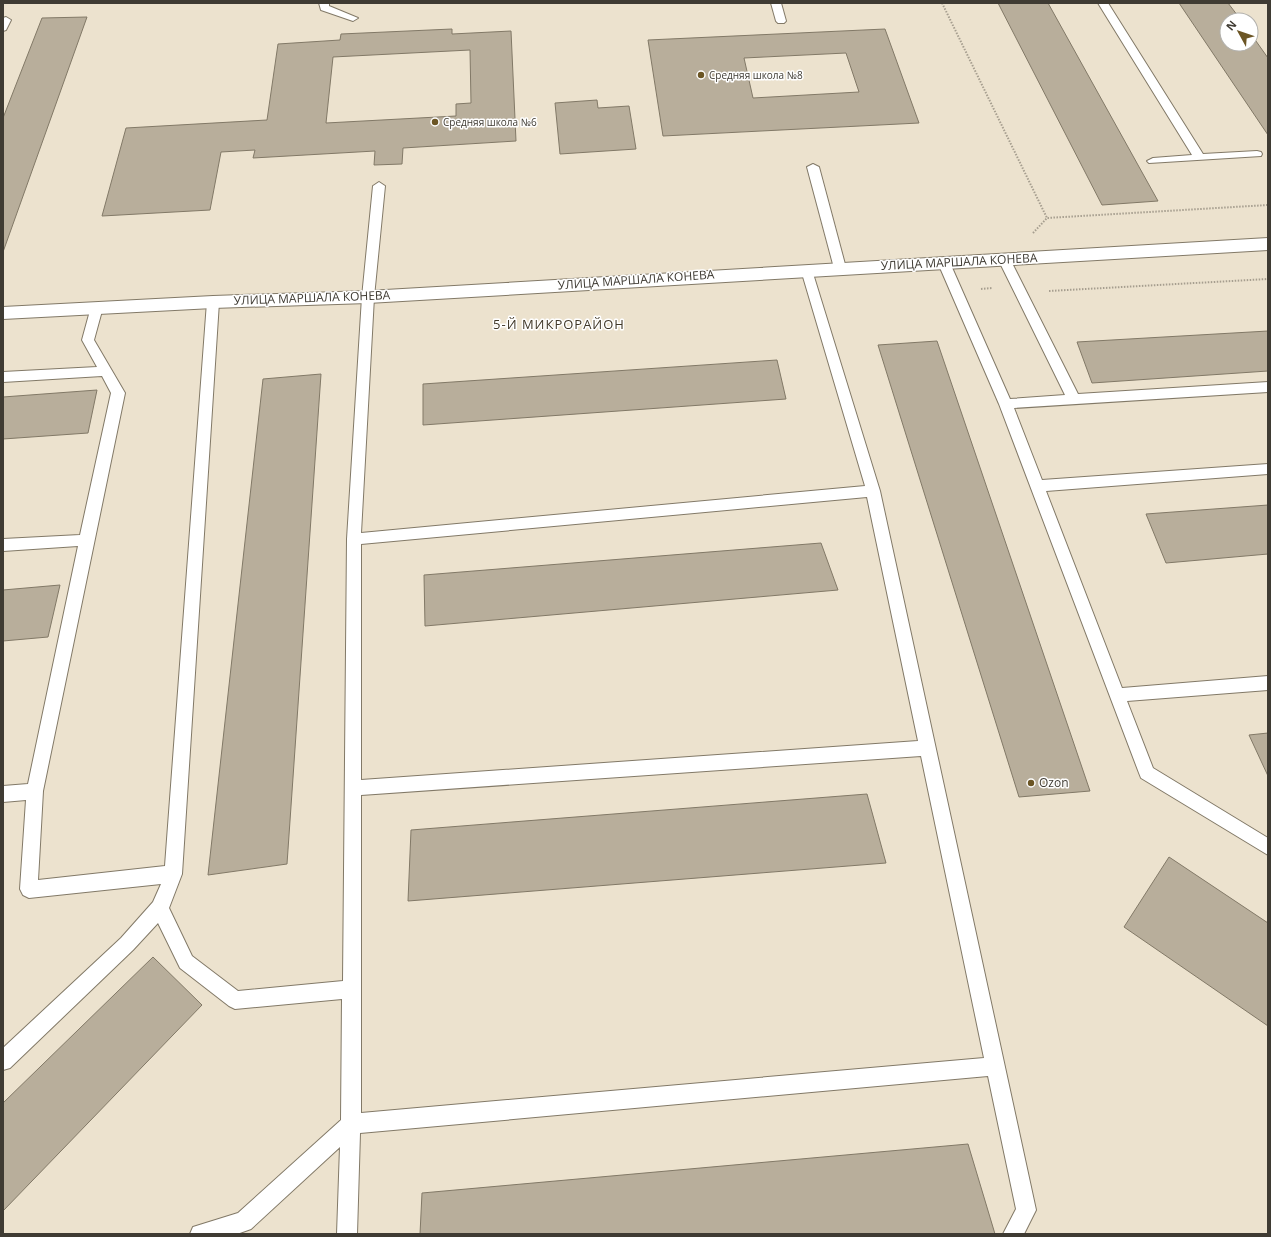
<svg xmlns="http://www.w3.org/2000/svg" width="1271" height="1237" font-family="'Open Sans',sans-serif">
  <rect width="100%" height="100%" fill="#ece2ce"/>
  <g fill="#b8ae9b" stroke="#827967" fill-rule="evenodd">
    <path d="M998,3h50l110,198 -56,4z"/>
    <path d="M1179,3h49l13,17h-14v24h24v-10l17,24v77z"/>
    <path d="M87,17l-84,235v-134l39,-100z"/>
    <path d="M452,29v5l59,-3 5,110 -113,7 -1,16 -28,1 1,-14 -122,7 2,-8 -34,2 -11,58 -108,6 24,-88 141,-8 11,-76 62,-4 1,-6zM470,50l1,53 -15,1v12l-130,7 7,-66z"/>
    <path d="M885,29l34,94 -256,13 -15,-96zM846,53l13,39 -106,6 -9,-40z"/>
    <path d="M597,100l1,8 31,-2 7,43 -76,5 -5,-51z"/>
    <path d="M1268,331v40l-176,12 -15,-41z"/>
    <path d="M937,341l153,450 -71,6 -141,-452z"/>
    <path d="M777,360l9,39 -363,26v-41z"/>
    <path d="M321,374l-34,490 -79,11 55,-496z"/>
    <path d="M97,390l-9,43 -85,6v-42z"/>
    <path d="M1268,505v49l-102,9 -20,-49z"/>
    <path d="M821,543l17,47 -413,36 -1,-51z"/>
    <path d="M60,585l-12,52 -45,4v-51z"/>
    <path d="M1268,733v43l-19,-41z"/>
    <path d="M867,794l19,69 -478,38 3,-71z"/>
    <path d="M1169,857l99,66v103l-144,-99z"/>
    <path d="M153,957l49,48 -199,206v-108z"/>
    <path d="M968,1144l27,90h-575l2,-41z"/>
  </g>
  <g fill="none" stroke-linecap="round" stroke-linejoin="round">
    <g stroke="#827967" stroke-width="2">
      <g id="service">
        <path d="M319,3h10v3l29,12 -5,3 -32,-11z"/>
        <path d="M771,3h10l5,18 -2,2h-6l-2,-2z"/>
        <path d="M1098,3h10l95,151 54,-3 4,1 1,2 -1,2 -112,7 -2,-2 6,-3 39,-3z"/>
        <path d="M6,17l5,3 -5,10 -3,1v-13z"/>
        <path d="M813,164l6,3 27,101 -6,4 -6,-4 -27,-101z"/>
        <path d="M379,182l6,4 -11,111 -13,236 504,-47 -64,-216 2,-3h8l69,224 156,719 -12,24h-21l13,-25 -28,-133 -628,57 -3,101h-20l3,-87 -89,82 -14,5h-47l3,-7 45,-14 103,-93 1,-121 -107,10 -6,-3 -49,-38 -22,-45 -25,27 -123,118 -7,2v-22l118,-110 32,-36 8,-18 -132,14 -6,-3 -3,-6 6,-89 -23,2v-16l25,-2 50,-238 -75,5v-12l77,-4 31,-142 -9,-17 -99,6v-10l94,-5 -15,-27 9,-33 2,-3h8l2,3 -9,33 31,53 -82,398 -5,89 127,-14 42,-564 2,-3h8l2,3 -37,572 -13,34 23,48 46,35 105,-10 4,-442 15,-242 11,-111zM867,497l51,244 -557,39v-236zM921,756l63,302 -623,55v-318z"/>
        <path d="M1004,255l6,4 68,135 190,-12v10l-254,16 28,72 226,-16v10l-222,17 76,197 146,-12v14l-141,11 26,67 115,70v17l-127,-77 -2,-5 -140,-369 -61,-141 6,-4 6,4 60,136 55,-4 -67,-136z"/>
      </g>
    </g>
    <g stroke="#827967" stroke-width="2">
      <path id="minor" d="M1268,238v12l-900,53 -155,5 -210,11v-12l210,-11 155,-5z"/>
    </g>
    <g stroke="#a69e8f" stroke-width="2" stroke-dasharray="1.5 1.5" stroke-linecap="butt">
      <path d="M942,3l105,215"/>
      <path d="M1033,233l14,-15 221,-13"/>
      <path d="M981,289l11,-1"/>
      <path d="M1049,291l219,-12"/>
    </g>
    <use href="#service" fill="#fff" fill-rule="evenodd"/>
    <use href="#minor" fill="#fff" fill-rule="evenodd"/>
  </g>
  <g fill="#6b5524" stroke="#fff" stroke-width="1.5">
    <circle cx="701" cy="75" r="4"/>
    <circle cx="435" cy="122" r="4"/>
    <circle cx="1031" cy="783" r="4"/>
  </g>
  <g text-anchor="middle" stroke-width="3" stroke-linejoin="round" paint-order="stroke">
    <g font-size="10" fill="#3f3b33" stroke="#fff" text-anchor="start">
      <text x="709" y="79">Средняя школа №8</text>
      <text x="443" y="126">Средняя школа №6</text>
    </g>
    <g font-size="12" fill="#3f3b33" stroke="#fff">
      <text transform="translate(959 262) rotate(-3)" y="4">УЛИЦА МАРШАЛА КОНЕВА</text>
      <text transform="translate(636 280) rotate(-4)" y="4">УЛИЦА МАРШАЛА КОНЕВА</text>
      <text transform="translate(312 298) rotate(-2)" y="4">УЛИЦА МАРШАЛА КОНЕВА</text>
    </g>
    <g font-size="12" fill="#3f3b33" stroke="#fff" text-anchor="start">
      <text x="1039" y="787">Ozon</text>
    </g>
    <g font-size="13" letter-spacing="1" fill="#403727" stroke="#fff">
      <text x="559" y="329">5-Й МИКРОРАЙОН</text>
    </g>
  </g>
  <rect width="1271" height="1237" fill="none" stroke="#3f3b33" stroke-width="8"/>
  <g transform="translate(1239 32) rotate(310)"><circle r="19" fill="#ffffff" stroke="#b2b1ad"/>
  <path d="M0-3L7 15L0 10L-7 15Z" fill="#6b5524"/>
  <text y="-6" font-size="11" font-weight="bold" text-anchor="middle" fill="#3f3b33">N</text>
  </g>
</svg>
